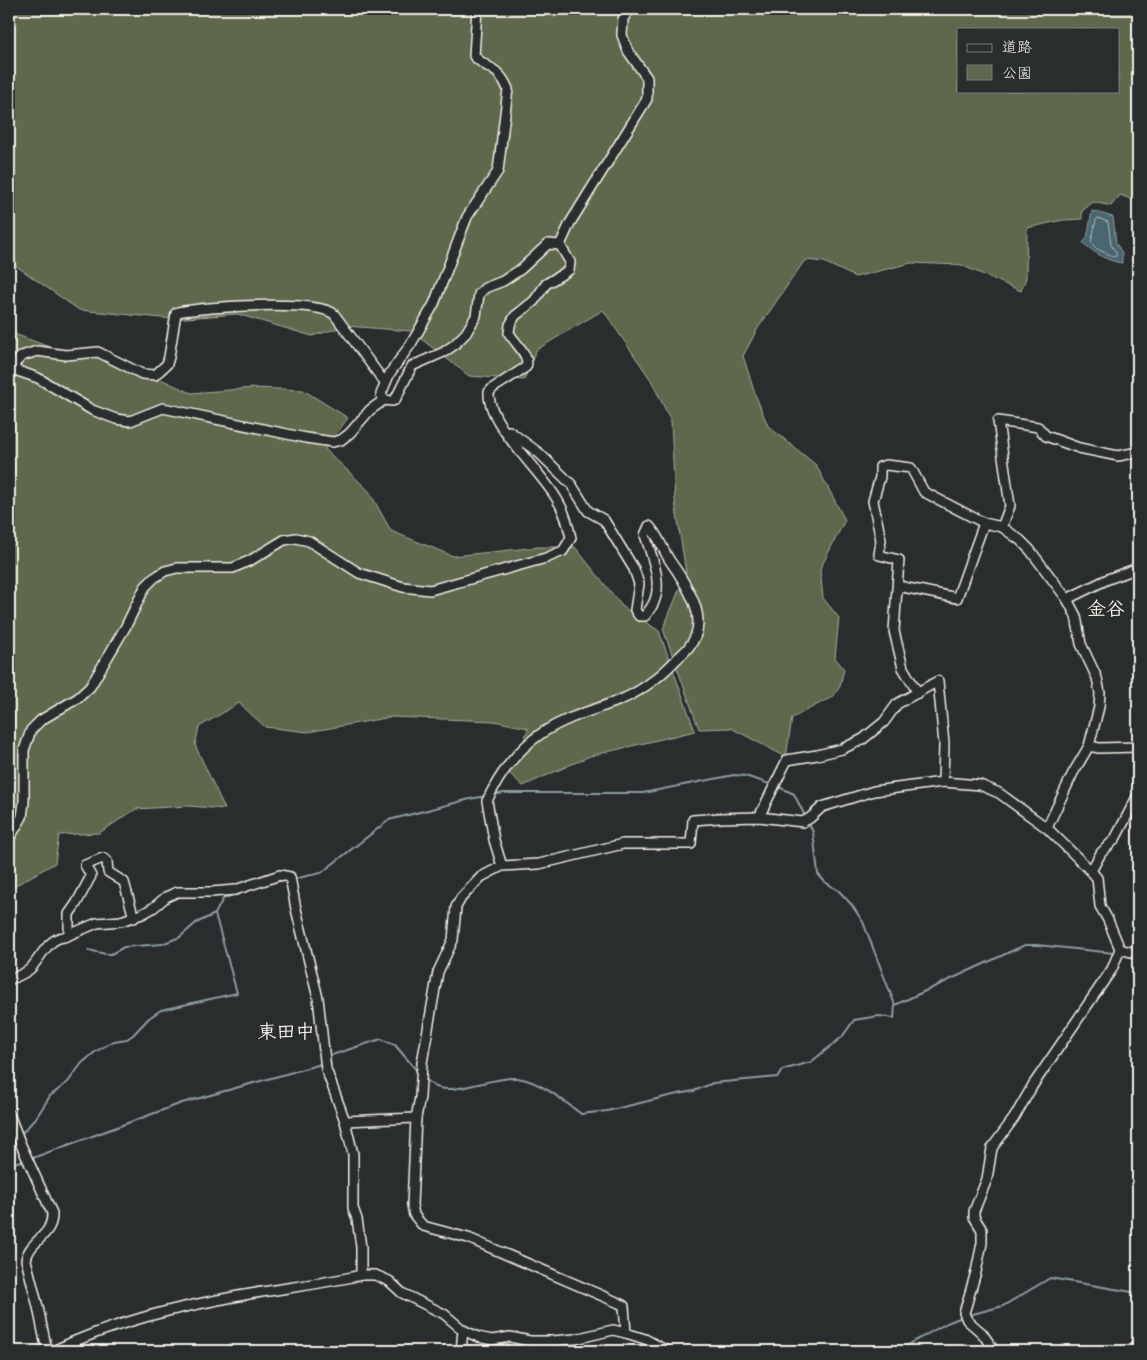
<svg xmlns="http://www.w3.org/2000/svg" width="1147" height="1360" font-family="'Patrick Hand','Klee One',sans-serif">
  <rect width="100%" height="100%" fill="#2a2d2e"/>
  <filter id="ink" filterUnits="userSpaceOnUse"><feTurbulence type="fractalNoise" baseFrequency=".02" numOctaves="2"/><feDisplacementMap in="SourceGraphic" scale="10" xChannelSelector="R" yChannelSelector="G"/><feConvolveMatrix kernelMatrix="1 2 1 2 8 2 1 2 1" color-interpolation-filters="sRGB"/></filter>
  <g filter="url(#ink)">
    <g fill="#5f674e" stroke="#aaac9b" fill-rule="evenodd">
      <path d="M9,9h1129v193l-18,-7 -9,11 -18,-4 -11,9v8l-19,1 -36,8 -1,50 -5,13 -60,-26 -50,-2 -56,14 -31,-15 -19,-2 -47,68 -15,28 12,38 13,32 48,39 29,55 -25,49 3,29 16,20 -4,40 9,11 -4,17 -6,10 -42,22 -6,39 -55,-29 -32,1 -36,-100 23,-56 -11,-71 -4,-81 -20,-41 -48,-70 -67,40 -12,30 -55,-4 -58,-45 -65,-5 -34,10 -75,-22 -64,5 -94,-9 -70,-49zM958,29h160v62h-160z"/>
      <path d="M9,332l65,24 41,2 76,35 63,-5 49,2 45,28 -23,31 44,42 22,40 62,25 86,-9h36l47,59 37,25 36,100 -105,25 -67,30 -17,-16 13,-15 9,-27 -34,-7 -103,-4 -83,15 -43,-5 -26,-24 -40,24 -4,18 30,64 -37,-3 -52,3 -37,24 -40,2 -4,28 -46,26z"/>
    </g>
    <path fill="#4a656f" stroke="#8e9d9f" d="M1092,211l21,6 3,26 6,10v10c-16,-2 -27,-10 -39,-20l4,-5z"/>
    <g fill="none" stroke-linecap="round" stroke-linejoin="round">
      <path stroke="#b0b9b8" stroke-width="1" d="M1098,218l10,4 3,23 6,9 -2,3 -18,-8 -6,-6 5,-23z"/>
      <g stroke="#8e9d9f" stroke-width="2">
        <path d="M777,786l17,8 11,22"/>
        <path d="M493,795l11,-2h139l91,-18 11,1 28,9"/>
        <path d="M293,879l28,-6 68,-53 81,-21 16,-3"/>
        <path d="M268,883l17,-3"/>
        <path d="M88,950l18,4h5l13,-7 38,-3 18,-7 16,-14 19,-9 8,-15 12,-5"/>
        <path d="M895,1005l130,-60h12l77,8"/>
        <path d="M328,1058l4,-3 49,-16 14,6 23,27"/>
        <path d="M424,1077c3,3 7,8 12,10 20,8 57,-11 81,-9 21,2 47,23 64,36l26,-3 66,-16 21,-4 19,-8 65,-6 4,-7 29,-8 31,-25 12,-17 25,-4 15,2 1,-13 -32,-83 -12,-18 -12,-13 -14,-9 -7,-8 -5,-42 -5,-10"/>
        <path d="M21,1134l15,-16 14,-22 18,-14 14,-19 13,-11 19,-11 13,-2 6,-4 16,-17 12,-8 76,-17 -22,-79"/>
        <path d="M9,1142l6,-3"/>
        <path d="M30,1159l152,-56 136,-38 4,-3"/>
        <path d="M9,1164l17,-4"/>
        <path d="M969,1315l34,-9 47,-28 88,15"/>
        <path d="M904,1347l43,-24 15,-6"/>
      </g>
      <g stroke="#f4f1e8" stroke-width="12">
        <g id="minor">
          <path d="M560,245l10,-22 77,-124v-21l-19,-27 -6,-16 1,-16 6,-10"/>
          <path d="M9,368l29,10 54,32 24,9 14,2 33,-13 143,30 27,4 8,-2 9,-7 20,-23 14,-10 8,1 3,-1 17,-34 32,-14 10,-7 12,-12 10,-17 3,-22 6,-6 18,-7 18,-12 27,-25 12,1"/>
          <path d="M9,379l7,-17 6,-6 15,-5 29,4 32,-3 44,22 13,1 12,-11 2,-7 7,-44 2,-1c28,-5 136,-13 156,2l51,69"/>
          <path d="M384,400l-3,-6 9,-21 21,-29 23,-40 33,-87 31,-46 10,-82c-10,-23 -19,-18 -34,-33l3,-47"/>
          <path d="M1002,527l8,-21 -12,-85 40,6 8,9 33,12 39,8 20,-4"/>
          <path d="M898,586l59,12 27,-75"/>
          <path d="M1067,599l41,-20 30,-11"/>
          <path d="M918,693l-15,-25 -9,-37 5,-71 -20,-5 2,-15 -8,-39 7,-24v-10l6,-2 25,3 13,24 60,31 18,4 18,13 10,10 37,49 9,17 5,28 16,34 3,15 -1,14 -10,39 -16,27 -26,55"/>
          <path d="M1089,746l10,2 39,-1"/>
          <path d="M759,817l28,-57 30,-5 25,-6 21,-10 21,-17 13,-18 41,-23 6,63 -1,38"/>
          <path d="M9,839l13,-22 2,-15v-52l7,-20 10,-10 37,-22 12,-11 36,-61 19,-39 9,-9 11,-7 12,-3h56l18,-8 33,-20 12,-2 13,3 50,32 44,14 27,3 116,-32 17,-7 8,-13c-3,-13 -6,-26 -13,-37 -16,-30 -71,-76 -69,-109l4,-4 33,-21c5,-11 -12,-25 -17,-34l1,-8 5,-9 19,-15 12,-17 23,-14 1,-8 -10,-17"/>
          <path d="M502,866l-8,-26 -7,-39c12,-26 31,-52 55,-68 23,-15 48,-22 73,-31 25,-9 45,-25 62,-43 4,-4 8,-7 11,-11 22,-25 3,-55 -11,-77 -4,-6 -9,-12 -12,-19 -5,-9 -8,-18 -16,-26l-4,9c6,20 18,47 9,67 -2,5 -6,10 -9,14h-6l-4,-6 4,-26 -5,-15 -30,-49 -16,-9 -17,-27 -32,-31 -30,-22"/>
          <path d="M1091,871l10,-18 14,-14 23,-44"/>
          <path d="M69,935v-21l7,-10 15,-28 -6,-11 18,-7 4,3 1,11 16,10 10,36"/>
          <path d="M1120,949l18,5"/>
          <path d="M9,980c7,-3 15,-6 21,-11 10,-10 18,-31 34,-32l33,-14 24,-2 21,-7 11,-6 13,-11 11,-5h34l24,-2 45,-15 10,2 6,32 22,89 8,71 19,52 8,33v54l4,11 4,28v28"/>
          <path d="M9,1114l12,31 31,68c1,24 -23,27 -26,47l12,47 9,44"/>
          <path d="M345,1121l71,-3"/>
          <path d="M53,1351c60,-29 125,-44 191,-56 39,-7 78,-11 117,-20h14l14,6 13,12 42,21 19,16 15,7 14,3 18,-3 20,4h22l23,-2 38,-9 13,3"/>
          <path d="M461,1351l2,-21"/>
          <path d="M667,1351l-22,-12 -19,-6 -2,-27 -5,-3 -151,-65 -45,-12 -9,-11 -2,-10 4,-87 4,-21 2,-34 16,-91 15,-32 3,-33 5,-9 20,-21 21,-11 37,-2 84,-20h68l2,-24 27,-2 39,-1 44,5 7,-4 12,-11 52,-16 69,-9 37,3 19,8 48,35 44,43 6,7 3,28 8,14 12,29 -8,20 -79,116 -19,33 -22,30 -5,31 -13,32v6l8,13v13l-6,29 -12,41 3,7 15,13 9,13 -1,5"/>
        </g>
      </g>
      <use href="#minor" stroke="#2a2d2e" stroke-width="9"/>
    </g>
  </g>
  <g text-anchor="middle" stroke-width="4" stroke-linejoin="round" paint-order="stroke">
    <g font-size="19" font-weight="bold" fill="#f4f1e8" stroke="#2a2d2e">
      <text x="1106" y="615">金谷</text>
      <text x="286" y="1038">東田中</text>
    </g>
  </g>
  <rect width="1147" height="1360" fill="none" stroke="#2a2d2e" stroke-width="30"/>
  <rect x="15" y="15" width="1117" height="1330" fill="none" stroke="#f4f1e8" stroke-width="2" filter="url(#ink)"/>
  <rect x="957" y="28" width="162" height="65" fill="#2a2d2e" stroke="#7b7b78"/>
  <rect x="967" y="44" width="25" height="8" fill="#2a2d2e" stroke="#7b7b78"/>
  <text x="1002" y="52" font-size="15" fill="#f4f1e8">道路</text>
  <rect x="967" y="65" width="25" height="15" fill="#5f674e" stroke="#7b7b78"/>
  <text x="1002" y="78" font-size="15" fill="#f4f1e8">公園</text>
</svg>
